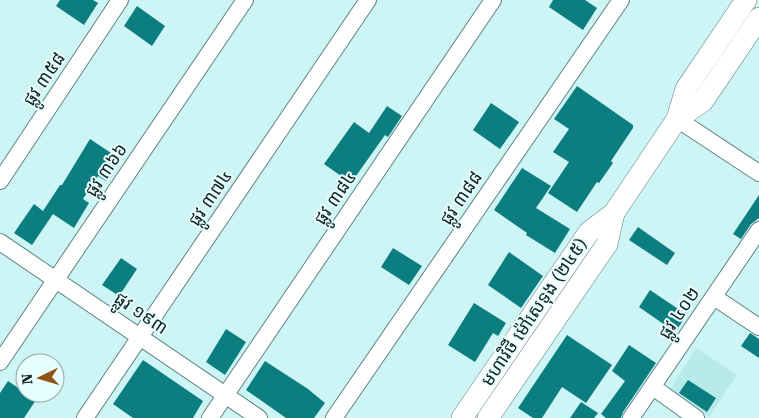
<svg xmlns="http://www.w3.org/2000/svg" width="759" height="418" font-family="'Roboto Serif','Noto Sans Khmer',serif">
  <rect width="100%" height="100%" fill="#cdf5f5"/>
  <path fill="#b9eaea" d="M696,348l41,27 -28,42 -40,-26z"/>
  <g fill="#0c7e80">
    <path d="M60,0h33l5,3 -14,22 -28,-19z"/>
    <path d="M553,0h32l12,8 -14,22 -34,-23z"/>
    <path d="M137,6l28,20 -13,20 -28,-20z"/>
    <path d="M577,86l56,39v3l-22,33 2,2 -14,20 -2,-1 -20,30 -29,-19 21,-31 -16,-10 16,-23 -15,-10z"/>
    <path d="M491,103l28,19 -19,27 -27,-19z"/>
    <path d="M387,106l15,10 -14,21 -3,-2 -34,48 -27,-19 30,-42 15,11z"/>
    <path d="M90,139l30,20 -14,22 -8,-5 -15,23 6,4 -15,25 -21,-14 -21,31 -18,-12 20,-29 9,7 17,-26h2z"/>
    <path d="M522,168l29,18 -15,22 34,21 -15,24 -29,-18 1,-2 -33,-23z"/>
    <path d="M759,195v23l-8,6 -10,15 -8,-5z"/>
    <path d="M638,227l37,26 -8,12 -38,-25z"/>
    <path d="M393,248l29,18 -13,19 -28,-18z"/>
    <path d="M509,252l34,24 -22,32 -33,-23z"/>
    <path d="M121,258l16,11 -18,27 -17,-11z"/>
    <path d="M650,290l37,25 -12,17 -36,-25z"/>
    <path d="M474,303l32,20 -8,13 -5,-3 -18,29 -27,-17z"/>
    <path d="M226,329l20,13 -21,33 -19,-13z"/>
    <path d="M750,333l9,6v19l-18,-12z"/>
    <path d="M567,335l45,30 -26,38 -24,-16 -20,31h-9l-15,-10z"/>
    <path d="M629,345l27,18 -33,49 -2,6h-15l-5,-4 24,-33 -13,-10z"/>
    <path d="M143,360l60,41 -10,17h-60l-20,-14z"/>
    <path d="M265,361l43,28 17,14 -11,15h-28l-40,-28z"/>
    <path d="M688,380l28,18 -9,14 -28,-19z"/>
    <path d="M8,381l28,19 -12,18h-24v-25z"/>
    <path d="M581,402l17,11 -4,5h-24z"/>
  </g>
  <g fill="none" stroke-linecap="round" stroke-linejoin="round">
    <g stroke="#5f8484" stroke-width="18">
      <g id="minor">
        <path d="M677,119l82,54"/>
        <path d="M0,181l120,-181"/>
        <path d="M0,242l259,176"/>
        <path d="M714,297l45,30"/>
        <path d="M0,362l245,-362"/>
        <path d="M653,387l43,31"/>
        <path d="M85,418l283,-418"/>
        <path d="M210,418l283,-418"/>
        <path d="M334,418l287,-418"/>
        <path d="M631,418l128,-188"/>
      </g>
    </g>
    <g stroke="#5f8484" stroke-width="22">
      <g id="major">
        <path d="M677,119l26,-18 56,-83"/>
        <path d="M462,418l127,-186 25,-19 63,-94 9,-30 60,-89"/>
        <path d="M488,418l119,-174 7,-31"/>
      </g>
    </g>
    <use href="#minor" stroke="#fff" stroke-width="16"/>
    <use href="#major" stroke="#fff" stroke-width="21"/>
  </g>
  <g text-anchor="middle" stroke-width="4" stroke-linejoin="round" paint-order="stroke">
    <g font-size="18" fill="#162525" stroke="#e7fefe">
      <text transform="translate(44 79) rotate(-56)" y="6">ផ្លូវ ៣៥៨</text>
      <text transform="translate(106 170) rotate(-56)" y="6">ផ្លូវ ៣៦៦</text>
      <text transform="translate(210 198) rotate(-56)" y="6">ផ្លូវ ៣៧៤</text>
      <text transform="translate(335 198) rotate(-56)" y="6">ផ្លូវ ៣៨៤</text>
      <text transform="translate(461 198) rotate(-56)" y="6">ផ្លូវ ៣៨៨</text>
      <text transform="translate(534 312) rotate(-56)" y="6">មហាវិថី ម៉ៅសេទុង (២៤៥)</text>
      <text transform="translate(141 313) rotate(34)" y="6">ផ្លូវ ១៩៣</text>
      <text transform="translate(679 313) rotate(-56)" y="6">ផ្លូវ ៤០២</text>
    </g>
  </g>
  <g transform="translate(40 378) rotate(265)"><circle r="24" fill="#e7fefe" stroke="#93a7a7"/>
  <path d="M0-4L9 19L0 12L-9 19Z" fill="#905514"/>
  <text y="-8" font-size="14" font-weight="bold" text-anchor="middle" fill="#162525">N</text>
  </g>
</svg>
